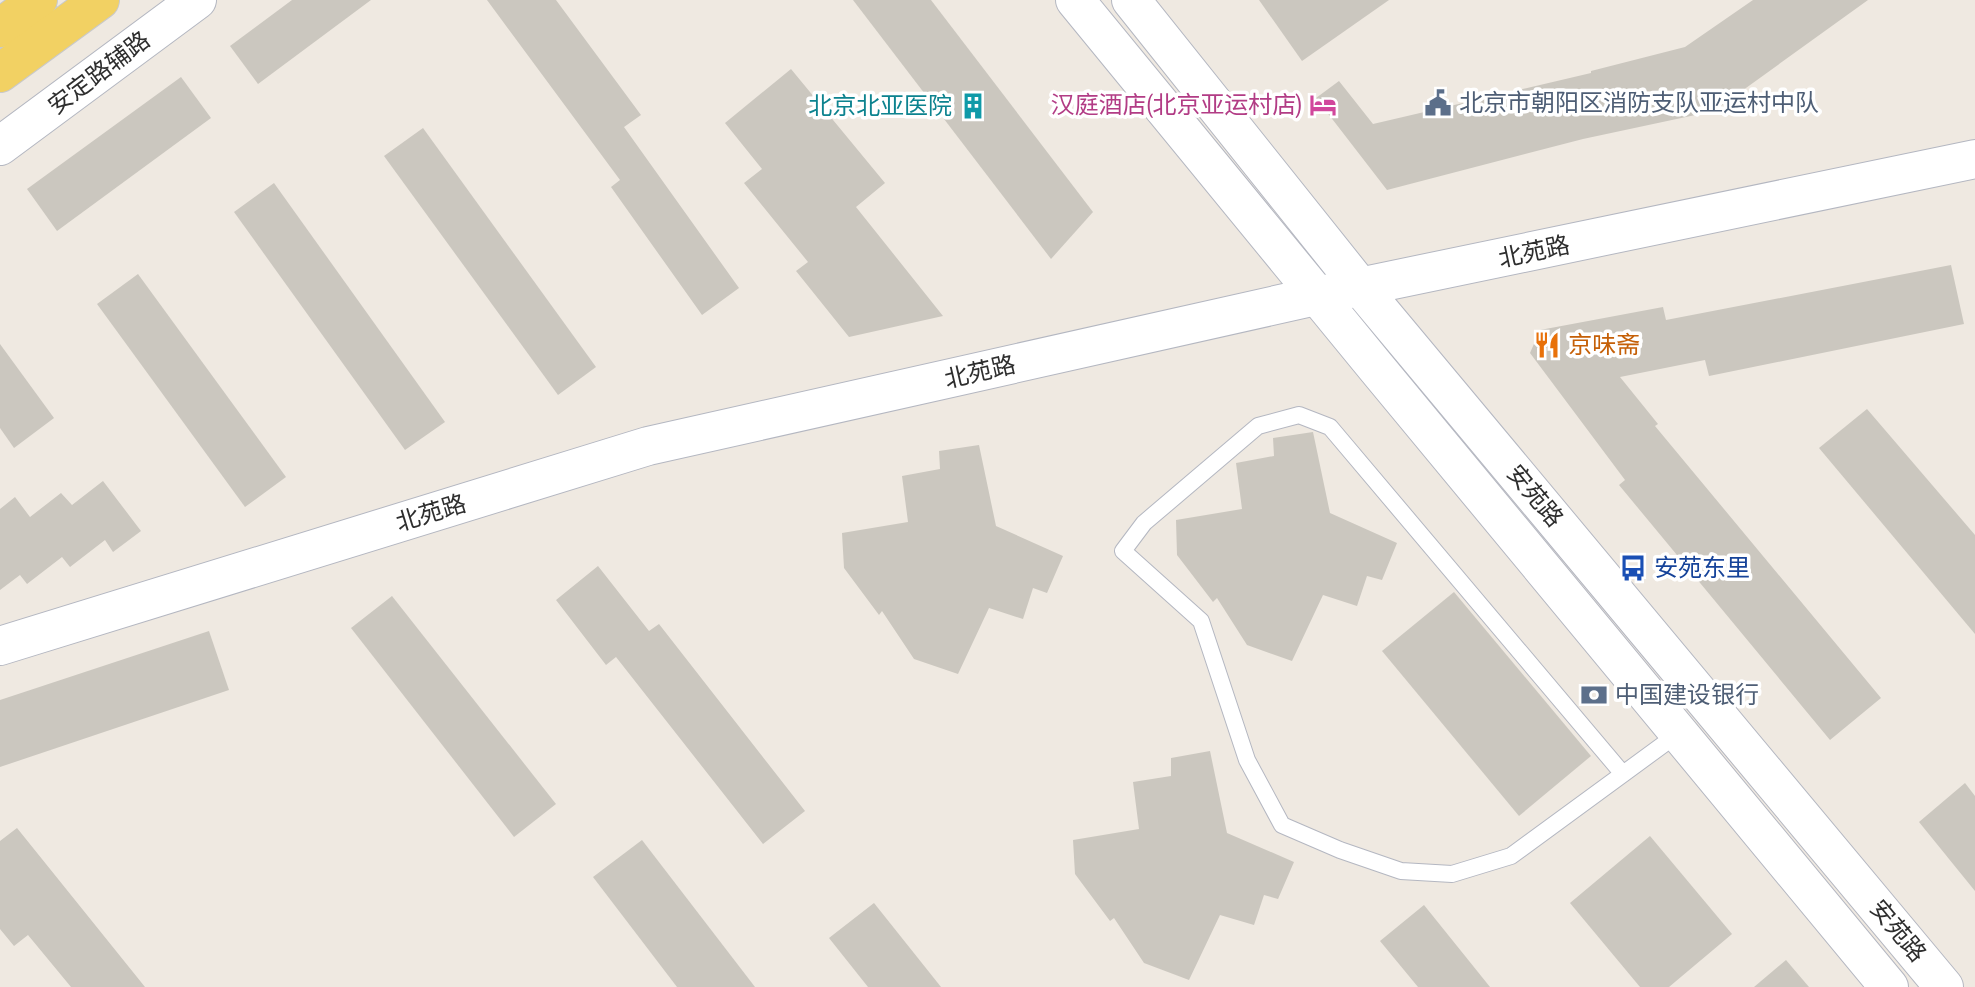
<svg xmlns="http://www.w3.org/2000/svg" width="1975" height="987" font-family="'Asap Condensed','Noto Sans SC',sans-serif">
  <rect width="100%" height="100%" fill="#efe9e1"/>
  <g fill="#cbc7bf">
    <path d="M292,0h79l-113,84 -28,-38z"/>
    <path d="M487,0h69l85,115 -17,12 115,161 -37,27 -91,-128 9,-7z"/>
    <path d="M853,0h78l162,212 -42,47z"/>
    <path d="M1259,0h130l-87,61z"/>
    <path d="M1753,0h115l-154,111 -131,28 -196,51 -71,-92 23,-17 34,43 218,-51v-2l94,-24z"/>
    <path d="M791,69l94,114 -29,24 87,109 -94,21 -53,-66 12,-9 -64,-79 18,-14 -37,-46z"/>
    <path d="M181,77l30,41 -154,113 -30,-42z"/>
    <path d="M423,128l173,239 -38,28 -174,-239z"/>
    <path d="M274,183l171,239 -40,28 -171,-238z"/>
    <path d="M1951,265l13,59 -255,52 -4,-16 -85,17 38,47 -3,2 226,272 -51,42 -211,-255 6,-5 -95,-127 10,-23 123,-23 3,13z"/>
    <path d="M138,274l148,203 -41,30 -148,-203z"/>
    <path d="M0,344l54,74 -40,30 -14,-20z"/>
    <path d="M1867,409l108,126v99l-156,-186z"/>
    <path d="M1313,432l17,81 67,30 -15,37 -15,-4 -10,30 -34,-11 -31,66 -45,-16 -30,-47 -4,4 -36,-47 -1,-35 66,-11 -6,-46 38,-7 -1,-18z"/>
    <path d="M979,445l17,81 67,30 -16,37 -14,-5 -10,31 -34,-11 -31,66 -44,-15 -32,-48 -3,4 -35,-47 -2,-35 66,-11 -6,-46 38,-7 -1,-18z"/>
    <path d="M103,481l38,50 -28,21 -8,-12 -35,27 -8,-10 -35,27 -7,-9 -20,15v-81l15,-12 15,20 31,-24 11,12z"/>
    <path d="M598,566l51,65 10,-7 146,187 -42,33 -147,-187 -10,8 -50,-65z"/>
    <path d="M1454,592l137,164 -72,60 -137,-165z"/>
    <path d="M392,596l164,208 -42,33 -163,-209z"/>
    <path d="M209,631l20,59 -229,77v-67z"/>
    <path d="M1210,751l17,82 67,29 -16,37 -14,-4 -10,30 -34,-10 -31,65 -45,-17 -30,-45 -4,3 -35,-47 -2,-34 66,-11 -6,-47 38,-6v-18z"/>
    <path d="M1965,783l10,13v95l-56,-69z"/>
    <path d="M17,828l128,159h-74l-43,-52 -14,11 -14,-17v-88z"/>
    <path d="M1650,836l82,98 -63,53h-29l-70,-84z"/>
    <path d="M642,840l113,147h-78l-84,-110z"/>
    <path d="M874,903l67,84h-73l-39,-49z"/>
    <path d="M1424,905l66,82h-72l-38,-46z"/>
    <path d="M1786,960l23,27h-55z"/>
  </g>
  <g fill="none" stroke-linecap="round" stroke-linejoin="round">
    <g stroke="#b4b7c1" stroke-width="18">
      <path id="service" d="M1623,774l-293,-347 -31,-12 -41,11 -114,97 -21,28 78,70 46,139 35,65 58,25 61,21 51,3 59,-18 168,-123"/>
    </g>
    <g stroke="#b4b7c1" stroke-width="40">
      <g id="tertiary">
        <path d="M0,146l197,-146"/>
        <path d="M0,646l648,-200 668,-150 659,-137"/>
      </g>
    </g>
    <g stroke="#b4b7c1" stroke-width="40">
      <g id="secondary">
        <path d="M1075,0c269,331 542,658 814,987"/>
        <path d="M1131,0l230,288 583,699"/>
      </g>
    </g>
    <g stroke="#c9c9c9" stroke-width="40">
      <g id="primary">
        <path d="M0,28l38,-28"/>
        <path d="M0,73l100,-73"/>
      </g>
    </g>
    <use href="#service" stroke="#fff" stroke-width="16"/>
    <use href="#tertiary" stroke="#fff" stroke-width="38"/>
    <use href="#secondary" stroke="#fff" stroke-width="38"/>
    <use href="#primary" stroke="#f2d163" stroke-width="38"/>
  </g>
  <defs>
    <g id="civic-bare" transform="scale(2.1)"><path d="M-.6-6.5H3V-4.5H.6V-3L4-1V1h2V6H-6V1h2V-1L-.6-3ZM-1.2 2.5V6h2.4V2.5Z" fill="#5c6f8a" stroke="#fff" stroke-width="2.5" paint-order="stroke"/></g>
    <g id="hotel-bare" transform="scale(2.1)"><path d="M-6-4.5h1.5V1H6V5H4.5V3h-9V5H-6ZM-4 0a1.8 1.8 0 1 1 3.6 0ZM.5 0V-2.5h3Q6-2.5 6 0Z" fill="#d1479c" stroke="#fff" stroke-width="2.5" paint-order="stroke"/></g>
    <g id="building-bare" transform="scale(2.1)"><path d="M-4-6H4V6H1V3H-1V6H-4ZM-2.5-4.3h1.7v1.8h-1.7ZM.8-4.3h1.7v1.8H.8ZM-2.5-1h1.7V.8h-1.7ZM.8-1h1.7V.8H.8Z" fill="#0f9aa8" stroke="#fff" stroke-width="2.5" paint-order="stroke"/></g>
    <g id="restaurant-bare" transform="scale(2.1)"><path d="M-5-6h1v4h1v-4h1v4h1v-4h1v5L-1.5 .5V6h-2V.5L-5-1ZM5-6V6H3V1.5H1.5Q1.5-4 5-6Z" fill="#e8710a" stroke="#fff" stroke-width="2.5" paint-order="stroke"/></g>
    <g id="bus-bare" transform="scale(2.1)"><path d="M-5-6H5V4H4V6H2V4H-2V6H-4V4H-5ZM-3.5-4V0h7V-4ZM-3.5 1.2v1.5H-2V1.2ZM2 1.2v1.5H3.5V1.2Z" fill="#1a4fb4" stroke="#fff" stroke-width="2.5" paint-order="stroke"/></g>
    <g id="bank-bare" transform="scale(2.1)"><path d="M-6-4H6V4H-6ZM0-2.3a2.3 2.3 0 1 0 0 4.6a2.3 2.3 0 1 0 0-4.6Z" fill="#5c6f8a" stroke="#fff" stroke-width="2.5" paint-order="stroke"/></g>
  </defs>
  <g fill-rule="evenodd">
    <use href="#civic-bare" x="1438" y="103"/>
    <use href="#hotel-bare" x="1323" y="105"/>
    <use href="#building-bare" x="973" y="106"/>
    <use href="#restaurant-bare" x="1547" y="345"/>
    <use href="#bus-bare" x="1633" y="568"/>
    <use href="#bank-bare" x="1594" y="695"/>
  </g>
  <g text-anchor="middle" stroke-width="7" stroke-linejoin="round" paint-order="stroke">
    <g font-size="24" fill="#2e2e2e" stroke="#fff">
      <text transform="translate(99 73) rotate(-37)" y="8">安定路辅路</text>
      <text transform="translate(1534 252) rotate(-12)" y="8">北苑路</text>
      <text transform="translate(980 372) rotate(-13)" y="8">北苑路</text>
      <text transform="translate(1535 496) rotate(50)" y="8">安苑路</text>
      <text transform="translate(431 513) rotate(-17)" y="8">北苑路</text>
      <text transform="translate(1898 931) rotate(50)" y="8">安苑路</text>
    </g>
    <g font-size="24" fill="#4e5e75" stroke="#fff" text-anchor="start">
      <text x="1459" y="111">北京市朝阳区消防支队亚运村中队</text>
      <text x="1615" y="703">中国建设银行</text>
    </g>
    <g font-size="24" fill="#b23c85" stroke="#fff" text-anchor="end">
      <text x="1302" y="113">汉庭酒店(北京亚运村店)</text>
    </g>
    <g font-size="24" fill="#0d838f" stroke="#fff" text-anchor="end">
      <text x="952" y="114">北京北亚医院</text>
    </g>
    <g font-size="24" fill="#c56008" stroke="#fff" text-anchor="start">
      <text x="1568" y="353">京味斋</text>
    </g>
    <g font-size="24" fill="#164399" stroke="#fff" text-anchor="start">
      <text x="1654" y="576">安苑东里</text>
    </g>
  </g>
</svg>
